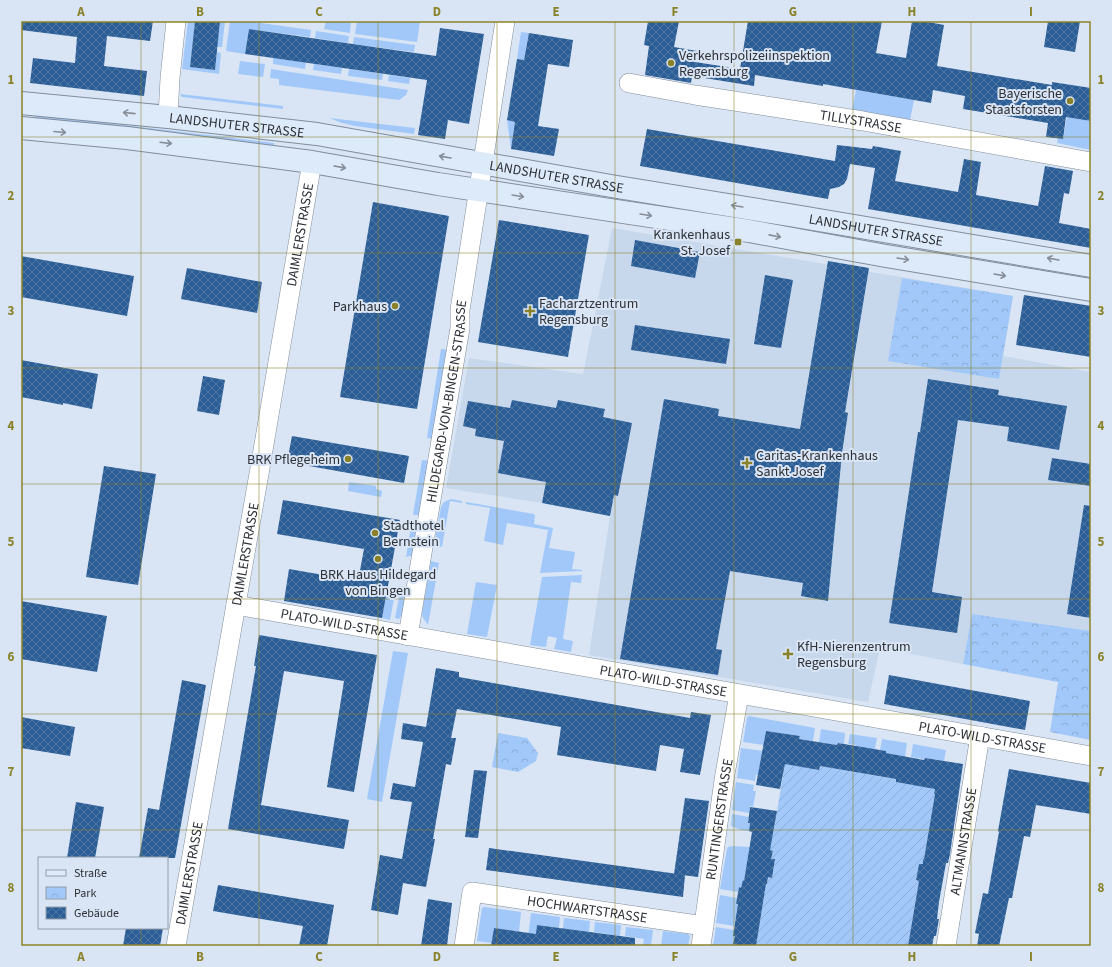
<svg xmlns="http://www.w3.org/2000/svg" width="1112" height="967" font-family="'Source Sans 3',sans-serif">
  <defs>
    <pattern id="park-crowns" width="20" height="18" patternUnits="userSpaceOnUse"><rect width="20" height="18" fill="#a1c8f9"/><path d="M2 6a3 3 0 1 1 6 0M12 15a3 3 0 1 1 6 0" fill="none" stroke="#8bacd6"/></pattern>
    <pattern id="garden-furrows" width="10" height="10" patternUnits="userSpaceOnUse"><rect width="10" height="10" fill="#a1c8f9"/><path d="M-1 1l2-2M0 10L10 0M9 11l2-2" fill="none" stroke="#8bacd6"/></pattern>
    <pattern id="building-cross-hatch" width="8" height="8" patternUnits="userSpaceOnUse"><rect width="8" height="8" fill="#2b5d97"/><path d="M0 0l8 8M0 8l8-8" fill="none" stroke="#5076a2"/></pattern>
  </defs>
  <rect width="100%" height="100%" fill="#d9e5f5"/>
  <path fill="#c8d8ec" d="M612,228l401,68 -10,60 88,16v259l-119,-17 -9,50 -83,-16 -12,54 -279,-47 21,-139 -68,-13 -96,-15 23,-130 114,16z"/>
  <g fill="#a1c8f9">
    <path d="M188,21h7l-5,46 25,3 2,-18 4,1 -2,21 -37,-5z"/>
    <path d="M220,21h5l-3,26h-5z"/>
    <path d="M230,21h17l64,9 -1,7 -61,-8 -4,25 -19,-3z"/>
    <path d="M326,21h25l-1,12 -26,-4z"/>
    <path d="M357,21h63l-3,21 -62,-8z"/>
    <path d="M316,31l33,5 -1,7 -33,-5z"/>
    <path d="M521,32l8,1 -5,27 -7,-1z"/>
    <path d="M354,37l61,8 -1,7 -61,-8z"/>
    <path d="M273,58l33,4 -1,7 -32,-5z"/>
    <path d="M240,61l25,3 -2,13 -25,-3z"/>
    <path d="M314,64l28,4 -1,6 -28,-4z"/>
    <path d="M271,69l137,21 -2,5 -7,5 -120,-15v-6l-9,-1z"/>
    <path d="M349,69l34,5 -1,6 -34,-4z"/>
    <path d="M389,75l21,3 -1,6 -21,-3z"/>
    <path d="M856,90l58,10 -4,20 -58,-10z"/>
    <path d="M180,94l103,12v3l-101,-12z"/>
    <path d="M39,116l51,5 184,22v5l-253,-29z"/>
    <path d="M1067,117l24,4v29l-34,-7 1,-4h5z"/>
    <path d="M329,118l86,10 -1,6 -59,-8 -13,-3z"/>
    <path d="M507,120l8,2 -4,27z"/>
    <path d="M441,349l8,1 -14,89 -8,-1z"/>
    <path d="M422,460l9,1 -10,54h-8z"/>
    <path d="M349,482l27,4v3l6,2 -1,6 -33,-6z"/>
    <path d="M451,499l11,2v2l-12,-2 -8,46 -8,-2 7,-38 3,-5z"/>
    <path d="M466,502l68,12 1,2 -1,8 19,4 -4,20 26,4 -3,17 10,1v1l-42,2 8,-43 -41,-7 -4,22 -19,-4 6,-33 -24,-4z"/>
    <path d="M412,521l7,4 -5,30 -8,2z"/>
    <path d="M431,561l8,2 -11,62 -5,-7 -1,-5z"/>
    <path d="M582,575l-1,8 -10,-1 -8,57 10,2 -2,11 -17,-3 3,-11 -9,-2 -2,11 -16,-2 12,-68z"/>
    <path d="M476,582l21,3 -10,52 -20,-3z"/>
    <path d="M401,588l6,7 -3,17 -5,7 -4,-1z"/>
    <path d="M387,592l8,1 -5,27 -8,-2z"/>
    <path d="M393,651l15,2 -26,149 -15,-3z"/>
    <path d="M749,716l66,12 -2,13 -14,-2 1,-3 -34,-5 -2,14 -21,-3 4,-24z"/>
    <path d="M821,729l24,4 -1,11 -6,-1 -1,2 -18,-3z"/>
    <path d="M850,734l27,4 -2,11 -19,-1v-3l-8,-1z"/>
    <path d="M882,739l25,4 -2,14 -19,-4v-2l-6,-1z"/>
    <path d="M913,744l33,6 -2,11 -19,-3 -1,1 -13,-2z"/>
    <path d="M741,748l22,3 -5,24h-2l-1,6 -18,-3z"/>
    <path d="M736,782l18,3 -1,6h3l-3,16 -3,-1 -1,7 -17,-3z"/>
    <path d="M732,814l17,3 -1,6h2l-1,8 -8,-1 -10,-4z"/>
    <path d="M732,846l18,1 -6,34h-1l-2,7 -2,-1 -1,5 -18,-3 7,-40 1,-2z"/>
    <path d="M720,895l17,3 -1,6h3l-2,15h-2l-1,7 -18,-3z"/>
    <path d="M484,907l37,5 -2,20 -25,-4 -2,15 -15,-2 5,-33z"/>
    <path d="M531,913l29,4 -1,11 -21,-3 -2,13 -8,-1z"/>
    <path d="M564,918l26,3 -1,11 -26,-3z"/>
    <path d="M595,922l26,3 -1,11 -26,-4z"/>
    <path d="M626,927l27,3 -2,16h-8l1,-7 -19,-3z"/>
    <path d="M716,927l18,3 -1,6h2l-1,8 2,1v1h-23z"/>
    <path d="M663,931l25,3 2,2 -2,10h-27z"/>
  </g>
  <g fill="url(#park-crowns)">
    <path d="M902,278l111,18 -14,83 -111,-18z"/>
    <path d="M972,614l119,17v109l-41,-8 8,-50 -95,-18z"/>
    <path d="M498,733l29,5 11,15 -2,8 -18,11 -26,-5z"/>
  </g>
  <path fill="url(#garden-furrows)" d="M786,758l33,11 1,-3 69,12 7,1v3l17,3 23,-2 -2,11h1l-11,65h-1v5h-4l-3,16 3,1 -11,65h-152l10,-62h1l1,-7 4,1 3,-18 -4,-1 2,-8 -21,-4 21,-12z"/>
  <g fill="url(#building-cross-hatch)">
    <path d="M21,21h132l-3,20 -43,-5 -3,30 43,5 -3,25 -114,-13 3,-25 42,5 2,-26 -56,-7z"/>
    <path d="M195,21h25l-5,49 -25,-3z"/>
    <path d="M648,21h31l-5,26 23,4 -2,11 45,7 8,-48h134l-6,32 30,5 6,-37h11l21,4 -7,41 115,19v-3l39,6v33l-25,-4 -3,22 -17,-2 2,-14 -85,-14 2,-13 -32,-6 -2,13 -108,-19v2l-68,-11 -1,11 -62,-10 -1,7 -46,-8 4,-29 -5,-1z"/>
    <path d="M1048,21h32l-5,31 -31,-5z"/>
    <path d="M440,28l44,6 -15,90 -21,-4 -3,19 -27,-4 9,-55 -182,-26 4,-25 187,27z"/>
    <path d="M529,33l44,7 -4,27 -21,-3 -10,62 21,3 -5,27 -43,-7 4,-27 -8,-2 10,-61 7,1z"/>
    <path d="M647,129l188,32 2,-16 35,4 1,-3 28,5 -6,30 63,11 6,-33 17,3 -5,33 62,11 7,-40 28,5 -4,23 -5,-1 -5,30 32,6v19l-223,-39 7,-41 -25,-4 -3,15 -3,5 -5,3 -9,2 -2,10 -188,-33z"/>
    <path d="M373,202l76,14 -32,193 -77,-12z"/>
    <path d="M499,220l90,15 -21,122 -90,-15z"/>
    <path d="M635,240l65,12 -5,26 -64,-12z"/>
    <path d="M21,256l113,20 -7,40 -106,-19z"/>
    <path d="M828,261l41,7 -24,144 3,1 -6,40 -14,148 -27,-5 2,-13 -73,-12 -14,78 6,1 -4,25 -98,-16 44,-260 55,10 -1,7 82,13z"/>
    <path d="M187,268l75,14 -5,31 -76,-14z"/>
    <path d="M765,275l28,5 -12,68 -27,-4z"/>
    <path d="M1024,295l67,11v51l-75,-12z"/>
    <path d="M635,325l95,14 -4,25 -95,-14z"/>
    <path d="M21,360l77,14 -6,35 -29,-6v2l-42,-8z"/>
    <path d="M203,376l22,4 -6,35 -22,-4z"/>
    <path d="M928,379l71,11 -1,5 69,11 -8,44 -52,-9 2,-14 -51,-7 -26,172 30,5 -5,36 -68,-10 29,-191h2z"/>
    <path d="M512,400l44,8 2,-8 47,9 -2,8 29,6 -14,73 -4,-1 -4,21 -68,-13 4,-21 -48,-9 6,-32 -29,-5 1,-7 -13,-3 5,-25 42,7z"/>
    <path d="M292,436l117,20 -5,27 -117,-21z"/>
    <path d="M1052,458l39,6v22l-43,-6z"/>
    <path d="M104,466l52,8 -18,111 -52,-8z"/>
    <path d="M283,500l117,20 -18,98 -98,-17 5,-32 69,12 6,-32 -87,-15z"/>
    <path d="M1084,505l7,1v112l-24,-4z"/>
    <path d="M21,601l86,15 -10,56 -76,-13z"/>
    <path d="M259,635l118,20 -23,137 -27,-5 17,-106 -60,-10 -23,134 88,15 -5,29 -116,-20 28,-163h-2z"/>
    <path d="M436,668l23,4v5l231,41 1,-6 20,3 -11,60 -20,-3 4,-23 -24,-4 -4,26 -99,-16 4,-28 -104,-18 -6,29h5l-5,27 -5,-1 -13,75h2l-9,48 -23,-4 -5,32 -27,-5 9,-55 22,4 10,-57 -22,-3 3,-16 22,4 8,-45 -22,-3 2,-16 23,4z"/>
    <path d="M889,675l141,26 -5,29 -141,-26z"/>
    <path d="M182,680l24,5 -31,173h-36l9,-50 11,2z"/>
    <path d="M21,717l54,10 -5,29 -49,-8z"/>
    <path d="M766,731l34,5 -1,3 38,6 1,-2 48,8v2l38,7 1,-2 38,6 -13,90 -2,9h-2l-7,39 -2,17h2l-3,17h-2l-2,10h-24l11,-65 -3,-1 3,-16h4v-5h1l11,-65h-1l1,-5 -39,-7v-3l-76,-13 -1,4 -34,-6 -5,25 -24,-4z"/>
    <path d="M1009,769l82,14v31l-55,-9 -6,32 -6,-1 -12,62h-3l-10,48h-22l2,-12 -4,-1 8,-40 5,1 11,-62 -1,-1z"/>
    <path d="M474,770l13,1 -9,67 -13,-1z"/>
    <path d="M685,798l24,3 -11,76 -24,-3z"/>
    <path d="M76,802l28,5 -9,51h-28z"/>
    <path d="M750,807l27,4 -7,39 3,1 -2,8h4l-3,19 -4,-1 -1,7h-1l-10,62h-14l-9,-2 2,-8h-2l5,-32h-2l3,-17 2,1 2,-8 1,1 8,-49 -3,-1 1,-8h-2z"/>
    <path d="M489,848l196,27 -2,22 -197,-27z"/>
    <path d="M218,885l116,20 -7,41h-28l4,-20 -90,-15z"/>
    <path d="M428,899l24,4 -5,43h-26z"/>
    <path d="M537,925l98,13v8h-144l3,-18 42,6z"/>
    <path d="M126,928h37l-3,18h-37z"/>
  </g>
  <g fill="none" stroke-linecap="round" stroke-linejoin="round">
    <g stroke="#828d9b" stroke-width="20">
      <g id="minor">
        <path id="s1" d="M629,83l66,12 168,26 228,41"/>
        <path d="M168,117l2,-39 6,-57"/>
        <path id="s2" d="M236,605l855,151"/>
        <path id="s3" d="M408,636l52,-308v-18l45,-289"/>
        <path id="s4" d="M176,946l84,-478 52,-306"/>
        <path id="s5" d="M464,946l8,-54 232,34"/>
        <path id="s6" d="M701,946l23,-166 15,-86"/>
        <path id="s7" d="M946,946l34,-210"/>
      </g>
    </g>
    <g stroke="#828d9b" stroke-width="24">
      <g id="secondary">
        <path id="s8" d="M21,103l147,14 149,17 294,52 178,29 302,51"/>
        <path d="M21,128l106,10 185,24 126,22 311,47 137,25 205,34"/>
      </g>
    </g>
    <use href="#minor" stroke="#fff" stroke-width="19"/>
    <use href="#secondary" stroke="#ddeafa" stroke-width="22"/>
  </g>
  <defs><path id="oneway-shaft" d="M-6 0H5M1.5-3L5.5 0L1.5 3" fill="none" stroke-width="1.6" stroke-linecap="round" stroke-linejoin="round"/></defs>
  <g stroke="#858e98">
    <use href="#oneway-shaft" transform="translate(129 113) rotate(-174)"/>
    <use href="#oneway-shaft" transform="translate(60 132) rotate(5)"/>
    <use href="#oneway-shaft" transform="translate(166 143) rotate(7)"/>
    <use href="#oneway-shaft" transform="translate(445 157) rotate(-170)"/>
    <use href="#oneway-shaft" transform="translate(340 167) rotate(10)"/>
    <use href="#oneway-shaft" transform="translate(518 196) rotate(9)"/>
    <use href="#oneway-shaft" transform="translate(737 206) rotate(-171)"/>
    <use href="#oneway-shaft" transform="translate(646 215) rotate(9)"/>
    <use href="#oneway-shaft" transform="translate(775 236) rotate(11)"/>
    <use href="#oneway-shaft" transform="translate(903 259) rotate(9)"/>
    <use href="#oneway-shaft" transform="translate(1053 259) rotate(-170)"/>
    <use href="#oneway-shaft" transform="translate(1000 275) rotate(10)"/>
  </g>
  <path fill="none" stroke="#8a8229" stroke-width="1" stroke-opacity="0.55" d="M141,21v837M259,21v925M378,21v925M497,21v925M615,21v925M734,21v925M853,21v925M971,21v925M21,137h1070M21,253h1070M21,368h1070M21,484h1070M21,599h1070M21,714h1070M21,830h1070M141,928v18"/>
  <g fill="#8a8229" stroke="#d9e5f5" stroke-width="1.5">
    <circle cx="671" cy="63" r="4"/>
    <circle cx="1070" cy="101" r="4"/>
    <rect x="734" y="238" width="8" height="8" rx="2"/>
    <circle cx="395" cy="306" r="4"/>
    <path d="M528 305h4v4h4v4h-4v4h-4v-4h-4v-4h4z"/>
    <circle cx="348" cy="459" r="4"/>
    <path d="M745 457h4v4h4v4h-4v4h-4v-4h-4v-4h4z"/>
    <circle cx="375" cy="533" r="4"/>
    <circle cx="378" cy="559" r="4"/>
    <path d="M786 648h4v4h4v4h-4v4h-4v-4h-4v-4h4z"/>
  </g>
  <g text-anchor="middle" stroke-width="4" stroke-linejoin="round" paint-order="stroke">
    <g font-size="14" fill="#2d3137" stroke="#d9e5f5" text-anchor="start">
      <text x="679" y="60">Verkehrspolizeiinspektion<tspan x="679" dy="16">Regensburg</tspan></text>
      <text x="1062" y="98" text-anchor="end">Bayerische<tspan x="1062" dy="16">Staatsforsten</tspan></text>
      <text x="730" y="239" text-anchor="end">Krankenhaus<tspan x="730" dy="16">St. Josef</tspan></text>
      <text x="539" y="308">Facharztzentrum<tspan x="539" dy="16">Regensburg</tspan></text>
      <text x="387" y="311" text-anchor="end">Parkhaus</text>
      <text x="756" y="460">Caritas-Krankenhaus<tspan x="756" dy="16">Sankt Josef</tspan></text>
      <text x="340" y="464" text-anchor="end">BRK Pflegeheim</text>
      <text x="383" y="530">Stadthotel<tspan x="383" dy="16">Bernstein</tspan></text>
      <text x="378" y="579" text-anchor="middle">BRK Haus Hildegard<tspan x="378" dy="16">von Bingen</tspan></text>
      <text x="797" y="651">KfH-Nierenzentrum<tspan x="797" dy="16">Regensburg</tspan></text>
    </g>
    <g font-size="14" fill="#2d3137" stroke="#d9e5f5">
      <text dy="5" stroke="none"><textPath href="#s1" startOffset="235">TILLYSTRASSE</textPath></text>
      <text dy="5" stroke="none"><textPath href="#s8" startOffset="217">LANDSHUTER STRASSE</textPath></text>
      <text dy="5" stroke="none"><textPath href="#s8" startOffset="541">LANDSHUTER STRASSE</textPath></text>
      <text dy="5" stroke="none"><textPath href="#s8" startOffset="865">LANDSHUTER STRASSE</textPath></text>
      <text dy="5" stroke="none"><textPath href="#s4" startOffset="722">DAIMLERSTRASSE</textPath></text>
      <text dy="5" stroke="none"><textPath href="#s3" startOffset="238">HILDEGARD-VON-BINGEN-STRASSE</textPath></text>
      <text dy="5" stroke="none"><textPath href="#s4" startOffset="398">DAIMLERSTRASSE</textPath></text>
      <text dy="5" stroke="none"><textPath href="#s2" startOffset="110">PLATO-WILD-STRASSE</textPath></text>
      <text dy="5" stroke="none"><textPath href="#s2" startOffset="434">PLATO-WILD-STRASSE</textPath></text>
      <text dy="5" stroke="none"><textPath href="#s2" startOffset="758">PLATO-WILD-STRASSE</textPath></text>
      <text dy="5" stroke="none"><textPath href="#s6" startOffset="128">RUNTINGERSTRASSE</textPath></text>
      <text dy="5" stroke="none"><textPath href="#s7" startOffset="106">ALTMANNSTRASSE</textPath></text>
      <text dy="5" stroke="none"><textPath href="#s4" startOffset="74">DAIMLERSTRASSE</textPath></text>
      <text dy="5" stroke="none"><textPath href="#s5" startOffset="171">HOCHWARTSTRASSE</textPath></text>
    </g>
  </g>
  <rect width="1112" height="967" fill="none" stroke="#d9e5f5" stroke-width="44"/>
  <rect x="38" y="857" width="130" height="72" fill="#d9e5f5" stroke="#949da9"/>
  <rect x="46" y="870" width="20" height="6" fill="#ddeafa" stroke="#949da9"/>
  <text x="74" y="877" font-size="12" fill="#2d3137">Straße</text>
  <rect x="46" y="887" width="20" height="12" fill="url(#park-crowns)" stroke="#949da9"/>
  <text x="74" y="897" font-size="12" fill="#2d3137">Park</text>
  <rect x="46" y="907" width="20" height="12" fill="url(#building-cross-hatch)" stroke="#949da9"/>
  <text x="74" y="917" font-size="12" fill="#2d3137">Gebäude</text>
  <rect x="22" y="22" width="1068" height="923" fill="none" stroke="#8a8229" stroke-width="1.5"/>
  <g font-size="13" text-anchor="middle" font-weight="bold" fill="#8a8229">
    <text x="81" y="16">A</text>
    <text x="200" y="16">B</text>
    <text x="319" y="16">C</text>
    <text x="437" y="16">D</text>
    <text x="556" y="16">E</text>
    <text x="675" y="16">F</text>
    <text x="793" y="16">G</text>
    <text x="912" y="16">H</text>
    <text x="1031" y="16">I</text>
    <text x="11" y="84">1</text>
    <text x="1101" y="84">1</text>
    <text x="11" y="200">2</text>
    <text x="1101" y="200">2</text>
    <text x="11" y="315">3</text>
    <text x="1101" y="315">3</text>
    <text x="11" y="430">4</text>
    <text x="1101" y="430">4</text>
    <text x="11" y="546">5</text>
    <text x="1101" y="546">5</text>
    <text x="11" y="661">6</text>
    <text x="1101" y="661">6</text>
    <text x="11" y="776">7</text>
    <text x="1101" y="776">7</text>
    <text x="11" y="892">8</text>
    <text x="1101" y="892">8</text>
    <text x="81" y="961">A</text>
    <text x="200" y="961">B</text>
    <text x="319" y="961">C</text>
    <text x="437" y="961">D</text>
    <text x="556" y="961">E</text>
    <text x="675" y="961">F</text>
    <text x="793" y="961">G</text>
    <text x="912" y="961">H</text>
    <text x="1031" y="961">I</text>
  </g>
</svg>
